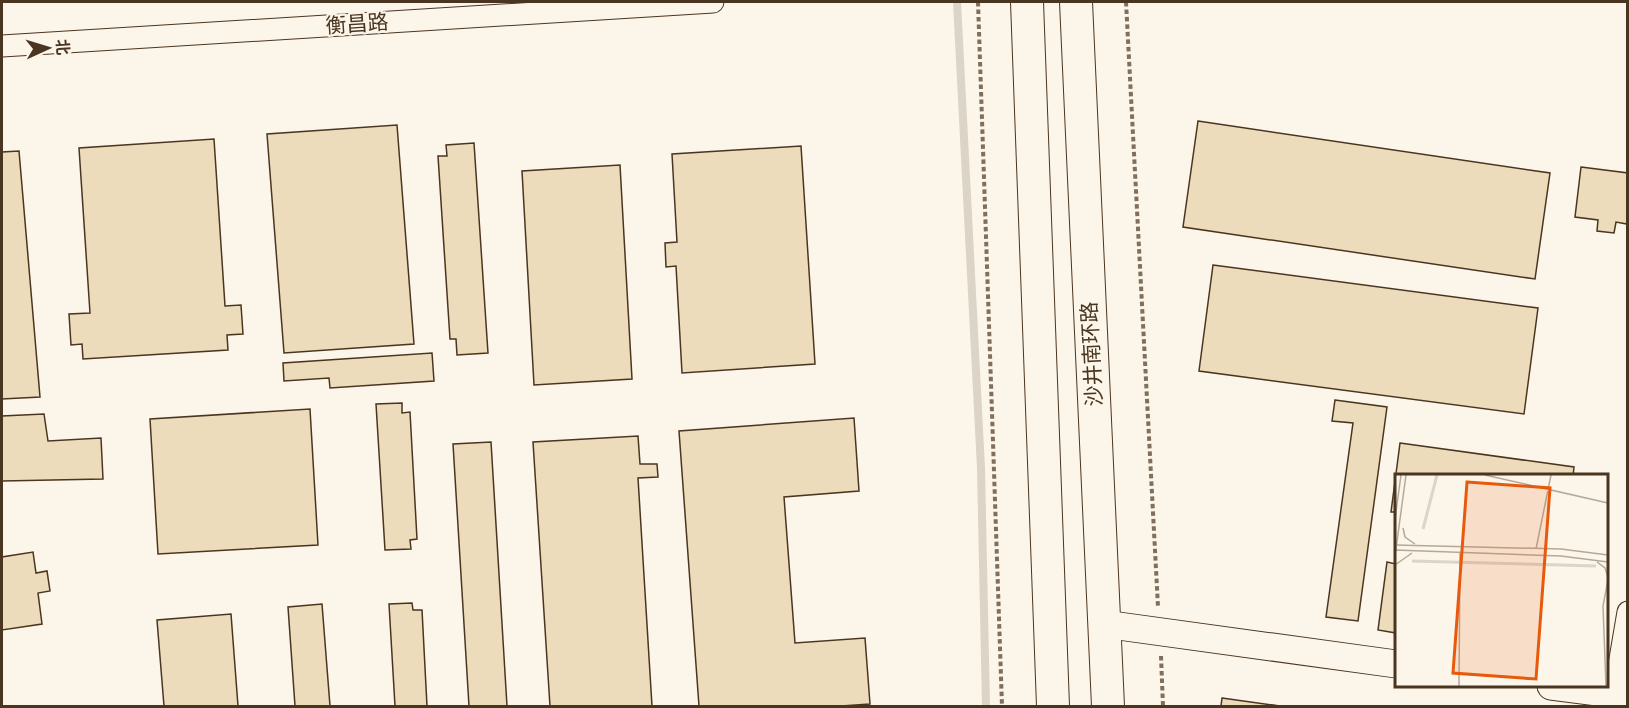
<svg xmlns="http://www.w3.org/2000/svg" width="1629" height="708" font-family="'Roboto Condensed','Noto Sans SC',sans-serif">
  <rect width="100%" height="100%" fill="#fbf6e9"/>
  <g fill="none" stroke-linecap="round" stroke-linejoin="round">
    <path stroke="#dcd4c6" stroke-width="8" d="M957,2l24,466 5,238"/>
  </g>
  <g fill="#ecdcbc" stroke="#4a3520" stroke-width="1.5">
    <path d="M1198,121l352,52 -15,106 -352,-52z"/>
    <path d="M397,125l17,219 -130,9 -17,-219z"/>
    <path d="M214,139l11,167 16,-1 2,29 -16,1 1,15 -145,9 -1,-15 -11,1 -2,-31 21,-1 -11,-165z"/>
    <path d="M474,143l14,210 -31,2 -1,-16h-6l-12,-183h9l-1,-11z"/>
    <path d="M801,146l14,218 -133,9 -6,-107 -10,1 -1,-24 12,-1 -5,-88z"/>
    <path d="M19,151l21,246 -38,2v-247z"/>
    <path d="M620,165l12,214 -98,6 -12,-214z"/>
    <path d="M1581,167l47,6 -1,51 -11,-2 -2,11 -17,-2 1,-11 -23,-3z"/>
    <path d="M1213,265l325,43 -14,106 -325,-43z"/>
    <path d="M432,353l2,28 -104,7 -1,-10 -45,3 -1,-18z"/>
    <path d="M1335,400l52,7 -29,214 -32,-4 27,-194 -21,-2z"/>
    <path d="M402,403v10l8,-1 7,127 -7,1 1,9 -26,1 -9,-146z"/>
    <path d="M310,409l8,136 -160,9 -8,-135z"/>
    <path d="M44,414l4,27 53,-3 2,41 -101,2v-65z"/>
    <path d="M854,418l5,73 -75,6 11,146 70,-5 5,66 -29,2h-142l-20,-275z"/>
    <path d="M638,436l2,28h17l1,13 -20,1 14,228h-102l-17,-264z"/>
    <path d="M491,442l16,264h-38l-16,-262z"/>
    <path d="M1400,443l174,24 -1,9h-177v36h-5z"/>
    <path d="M33,552l3,21 11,-2 3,20 -12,2 4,31 -40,6v-73z"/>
    <path d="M1387,562l9,2v69l-18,-3z"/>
    <path d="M412,603l1,7h9l5,96h-32l-6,-102z"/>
    <path d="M322,604l8,102h-35l-7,-99z"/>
    <path d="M231,614l7,92h-74l-7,-86z"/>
    <path d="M1222,698l58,8h-59z"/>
  </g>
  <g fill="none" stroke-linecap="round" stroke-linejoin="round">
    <g stroke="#4a3520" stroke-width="23">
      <g id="minor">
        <path d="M2,46l711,-44"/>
        <path d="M1612,706l16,-94"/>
      </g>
    </g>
    <g stroke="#4a3520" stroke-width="29">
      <g id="tertiary">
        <path d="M1104,624l292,40"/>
        <path d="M1551,686l77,10"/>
      </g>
    </g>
    <g stroke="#4a3520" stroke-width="34">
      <g id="secondary">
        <path d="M1027,2l26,704"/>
        <path d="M1076,2l32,704"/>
      </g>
    </g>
    <g stroke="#7f6f5c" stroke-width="4" stroke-dasharray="4.5 3" stroke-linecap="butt">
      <path d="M978,2l24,704"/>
      <path d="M1126,2l32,605"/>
      <path d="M1161,656l2,50"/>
    </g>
    <use href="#minor" stroke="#fbf6e9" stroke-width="21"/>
    <use href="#tertiary" stroke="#fbf6e9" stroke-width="27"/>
    <use href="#secondary" stroke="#fbf6e9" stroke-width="32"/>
  </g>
  <g text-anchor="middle" stroke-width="4.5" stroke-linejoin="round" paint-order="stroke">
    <g font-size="21" fill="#4a3520" stroke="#fbf6e9">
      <text transform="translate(357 24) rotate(-4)" y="7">衡昌路</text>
      <text transform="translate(1092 354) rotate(-93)" y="7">沙井南环路</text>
    </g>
  </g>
  <g transform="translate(1395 474)">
    <rect width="213" height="213" fill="#fbf6e9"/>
    <path fill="none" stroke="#dcd4c6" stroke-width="3" d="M28,55l14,-54M17,87l184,5"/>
    <path fill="none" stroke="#b4a999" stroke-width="1.5" d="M90,1l123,28M0,45l6,-44M8,54l2,9 10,7M0,71l166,4 47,6M141,75l15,-74M0,76l166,6 47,6M0,82l11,-81M202,88l8,6 3,9M0,91l17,-12M213,123v77M64,212l1,-133M211,212l-3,-80 5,-26"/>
    <path fill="#e8590c" fill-opacity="0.15" stroke="#e8590c" stroke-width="3" d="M72,8l83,6 -14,191 -83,-6z"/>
    <rect width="213" height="213" fill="none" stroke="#4a3520" stroke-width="3"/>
  </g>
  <rect width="1629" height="708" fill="none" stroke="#4a3520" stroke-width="6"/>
  <g transform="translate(48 48) rotate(86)" stroke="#fbf6e9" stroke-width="4.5" paint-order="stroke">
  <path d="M0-4.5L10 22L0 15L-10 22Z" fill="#4a3520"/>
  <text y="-9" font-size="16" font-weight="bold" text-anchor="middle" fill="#4a3520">北</text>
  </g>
</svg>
